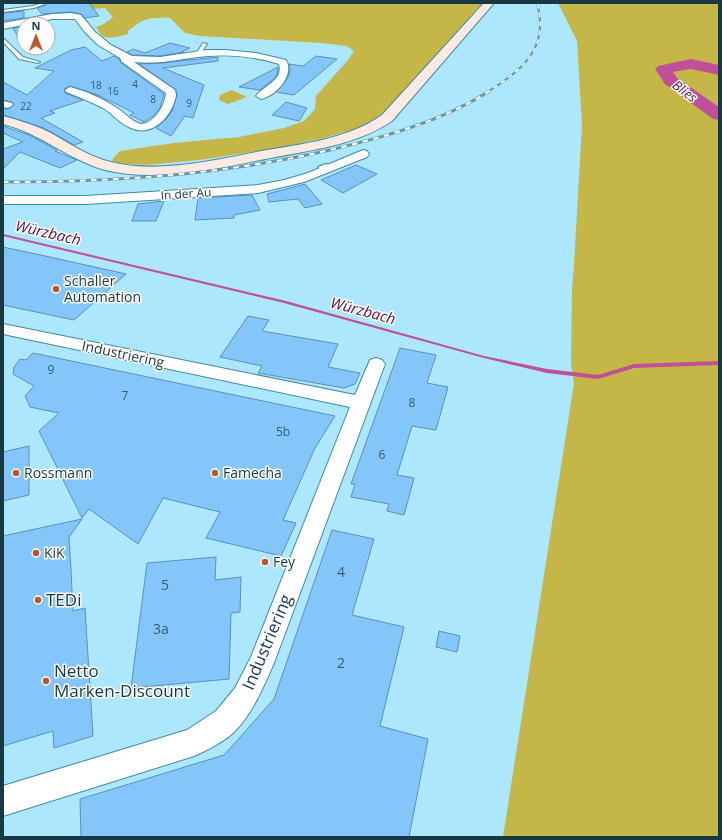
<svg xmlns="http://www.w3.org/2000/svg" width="722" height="840" font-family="'Open Sans',sans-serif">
  <rect width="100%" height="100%" fill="#ace7fd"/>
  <g fill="#c4b747">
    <path d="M87,3h395l-91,104 -15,11 -20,11 -33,9 -40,9 -83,13 -55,5 -33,-2 1,-5 7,-7 54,-8 65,-6 45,-9 20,-7 11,-12 1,-13 32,-36 6,-9 -7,-5 -26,-3 -121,-7 -15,-3 -15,-15c-19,-1 -27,0 -42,13v3c-9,3 -17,5 -26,2l-6,-9 8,-3 9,-7 -8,-9 -24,2z"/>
    <path d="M558,3h161v834h-216l71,-454 -3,-19 1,-76 2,-24 8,-139 -5,-84z"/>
    <path d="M232,90l15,7 -19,7 -9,-4 1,-5z"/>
  </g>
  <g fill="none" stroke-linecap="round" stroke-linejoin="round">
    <path fill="#c0509a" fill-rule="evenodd" d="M3,234l283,67 198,55 63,13 51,6 36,-11 85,-3v4l-85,3 -36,11 -51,-6 -63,-15 -200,-55 -281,-67z"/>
    <path fill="#c0509a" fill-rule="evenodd" d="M691,59l28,6v10l-28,-6 -18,3 4,6 42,29v13l-6,-1 -48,-35 -10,-15 3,-3z"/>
  </g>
  <g fill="#84c6f9" stroke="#5b90b8">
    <path d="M46,3h43l10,13 -14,2 -4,-4 -10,-2 -29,2 -5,-6 9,-3z"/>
    <path d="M24,11v7l-21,3v-8z"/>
    <path d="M24,26v21l-11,-19z"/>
    <path d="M170,43l20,5 -9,4h3l-24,4 -28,-1 -5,-3 6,-3 12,4z"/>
    <path d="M85,47l17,14 12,-5 5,3 2,4 43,31 -4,14 -7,8 -9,6 -14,-7 4,-2 -36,-18 -28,-9 -6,3 1,4 18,7 -33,11 5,2 -14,5 42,24 -9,3 -30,-17 -41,-13v-6h6l5,-4 -2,-3 -9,-2v-18l24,13 27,-24 -19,-3 36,-18z"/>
    <path d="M316,56l21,3 -43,36 -18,-3 11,-13 3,-7 -1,-8 14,2z"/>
    <path d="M218,57v4l-55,7 41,17 -11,33 -8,-2 -14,20 -15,-8 11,-10 5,-7 5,-16 -1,-5 -37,-26 23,-1z"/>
    <path d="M278,67l-1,7 -2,4 -15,12 -21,-3z"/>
    <path d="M286,102l21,6 -8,13 -27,-6z"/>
    <path d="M3,126l26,9 28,15 -2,1 22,9 -17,8 -40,-16 -17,17v-20l20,-7 -20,-9z"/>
    <path d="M356,165l21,9 -34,19 -22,-13z"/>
    <path d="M305,184l17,20 -17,4 -7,-9 -29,3 -2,-8z"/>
    <path d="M252,195l8,15 -26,5v3l-39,2 3,-22z"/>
    <path d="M164,201l-8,20h-24l6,-17z"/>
    <path d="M3,247l42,9 81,18 -52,46 -71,-15z"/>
    <path d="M248,316l21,4 -7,11 76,13 -10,23 32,6 -5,11 -11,4 -86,-15 4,-7 -42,-9z"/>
    <path d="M400,348l36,7 -9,28 21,4 -12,43 -24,-4 -15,49 17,3 -10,37 -17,-4 2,-7 -38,-7 4,-13h-4z"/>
    <path d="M33,353l302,63 -20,32 -32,72 13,3 -15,33 -75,-18 14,-26 -57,-14 -25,46 -49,-35 -7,9 -43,-87 20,-18 -29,-6 -5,-11 9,-10 -21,-12 1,-7 6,-8 6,1z"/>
    <path d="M29,446v49l-26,6v-49z"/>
    <path d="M82,519l-13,18 2,33 2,41 12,-3 8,128 -39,12 -1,-17 -50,15v-210z"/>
    <path d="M332,530l42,9 -22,76 52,12 -24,99 48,13 -19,98h-328l-1,-38 144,-44 50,-56z"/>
    <path d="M216,557l-1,23 26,-3 -1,35 -9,1 -2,66 -98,9 16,-125z"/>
    <path d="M439,631l21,5 -3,16 -21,-5z"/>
  </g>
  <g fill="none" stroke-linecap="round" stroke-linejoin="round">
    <g stroke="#3f8aa4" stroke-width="2">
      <g id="lane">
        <path d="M42,3l3,1 -11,4 -31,4v-2l30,-4z"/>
        <path d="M3,38l20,19 17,5 -2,1 -19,-4 -16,-17z"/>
        <path d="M203,43l4,1 -8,12h-4z"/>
        <path d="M326,164l9,4 -3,2 -6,-2 -5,1 -3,-2z"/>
      </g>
    </g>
    <g stroke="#3f8aa4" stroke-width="2">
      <g id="street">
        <path d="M71,13l10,2 14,17 16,13 21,11 28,1 47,-7h18l31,3 30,7c9,15 -10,36 -25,39l-5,-3c7,-10 28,-16 23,-32 -22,-7 -48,-10 -71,-8 -25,2 -48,9 -74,6l41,28 1,5c-3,20 -23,43 -45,33 -11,-4 -18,-14 -28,-20 -12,-6 -24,-11 -37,-16l-1,-2 5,-3c16,4 34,12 47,21 8,5 14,13 24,16 13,-1 24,-18 25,-31l-44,-31 -2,-4 -22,-13 -14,-14 -9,-12h-23l-49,10v-6l49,-9z"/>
        <path d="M3,101l9,2 1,2 -5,3 -5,-1z"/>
        <path d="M363,150l4,1 2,3 -2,3 -63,25 -46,11 -172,11h-83v-8h83l172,-11 26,-5 24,-7z"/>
        <path d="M3,324l352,71 15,-35 6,-2 6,2 3,4 -111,299c-10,23 -21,49 -38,67 -9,10 -30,21 -42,26l-191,60v-30l184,-56 29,-19 19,-23 16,-31 99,-250 -347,-73z"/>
      </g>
    </g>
    <g stroke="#3f8aa4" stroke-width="2">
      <path id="secondary" d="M484,3h10l-102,118c-35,24 -81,29 -121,37 -53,10 -112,25 -166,12 -36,-10 -65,-37 -102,-46v-8c16,4 31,9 46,16 20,11 40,25 62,30 46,12 105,-2 150,-11 41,-7 87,-12 121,-36z"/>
    </g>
    <use href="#lane" fill="#fff" fill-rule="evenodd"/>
    <use href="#street" fill="#fff" fill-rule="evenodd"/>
    <use href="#secondary" fill="#fdeae3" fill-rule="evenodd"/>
    <g stroke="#6897a7" stroke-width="2">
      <path id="rail-far1" d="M486,93c36,-23 64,-44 51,-90"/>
    </g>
    <g stroke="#6897a7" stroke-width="3">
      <path id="rail" d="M3,182c110,0 219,-7 327,-32 54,-13 110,-28 158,-58"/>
    </g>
    <use href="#rail-far1" stroke="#fdfdfd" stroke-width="1.5" stroke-dasharray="4.5" stroke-linecap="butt"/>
    <use href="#rail" stroke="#fdfdfd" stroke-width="2" stroke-dasharray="5.5" stroke-linecap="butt"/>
  </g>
  <g fill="#bc5628" stroke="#fdfdfd" stroke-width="1.5">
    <circle cx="56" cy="289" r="4"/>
    <circle cx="16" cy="473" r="4"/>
    <circle cx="215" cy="473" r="4"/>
    <circle cx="36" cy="553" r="4"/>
    <circle cx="265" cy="562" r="4"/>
    <circle cx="38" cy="600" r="4"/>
    <circle cx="46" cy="681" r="4"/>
  </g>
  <g text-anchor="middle" stroke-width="3" stroke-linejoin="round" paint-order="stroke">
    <g font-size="10" fill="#335c70">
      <text x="135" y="88">4</text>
      <text x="96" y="89">18</text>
      <text x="113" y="95">16</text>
      <text x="153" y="103">8</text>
      <text x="189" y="107">9</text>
      <text x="26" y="110">22</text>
    </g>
    <g font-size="12" fill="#183842" stroke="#fdfdfd">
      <text transform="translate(186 194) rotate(-4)" y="4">In der Au</text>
    </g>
    <g font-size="12" fill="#335c70">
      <text x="51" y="374">9</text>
      <text x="125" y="400">7</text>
      <text x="412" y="407">8</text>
      <text x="283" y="436">5b</text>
      <text x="382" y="459">6</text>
    </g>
    <g font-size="13" font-style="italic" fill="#570e41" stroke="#fdfdfd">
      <text transform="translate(685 91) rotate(37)" y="5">Blies</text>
    </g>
    <g font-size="14" fill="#183842" stroke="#fdfdfd" text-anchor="start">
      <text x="64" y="286">Schaller<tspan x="64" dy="16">Automation</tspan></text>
      <text x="24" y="478">Rossmann</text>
      <text x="223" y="478">Famecha</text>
      <text x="44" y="558">KiK</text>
      <text x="273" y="567">Fey</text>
    </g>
    <g font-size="14" fill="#183842" stroke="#fdfdfd">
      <text transform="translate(123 354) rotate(12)" y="5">Industriering</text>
    </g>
    <g font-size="14" fill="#335c70">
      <text x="341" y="577">4</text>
      <text x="165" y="590">5</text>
      <text x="161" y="634">3a</text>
      <text x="341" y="668">2</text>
    </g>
    <g font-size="15" font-style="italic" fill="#570e41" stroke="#fdfdfd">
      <text transform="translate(48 233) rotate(13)" y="5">Würzbach</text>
      <text transform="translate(363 311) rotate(15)" y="5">Würzbach</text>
    </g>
    <g font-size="17" fill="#183842" stroke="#fdfdfd" text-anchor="start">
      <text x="46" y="606">TEDi</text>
      <text x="54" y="677">Netto<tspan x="54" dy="20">Marken-Discount</tspan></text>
    </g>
    <g font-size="17" fill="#183842" stroke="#fdfdfd">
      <text transform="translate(267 642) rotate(-67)" y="6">Industriering</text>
    </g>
  </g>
  <rect width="722" height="840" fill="none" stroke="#183842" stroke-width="8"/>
  <g transform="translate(36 36)"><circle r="19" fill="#fdfdfd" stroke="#a1aeb2"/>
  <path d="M0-3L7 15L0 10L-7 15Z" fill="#bc5628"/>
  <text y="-6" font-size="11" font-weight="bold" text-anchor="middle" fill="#183842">N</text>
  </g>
</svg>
